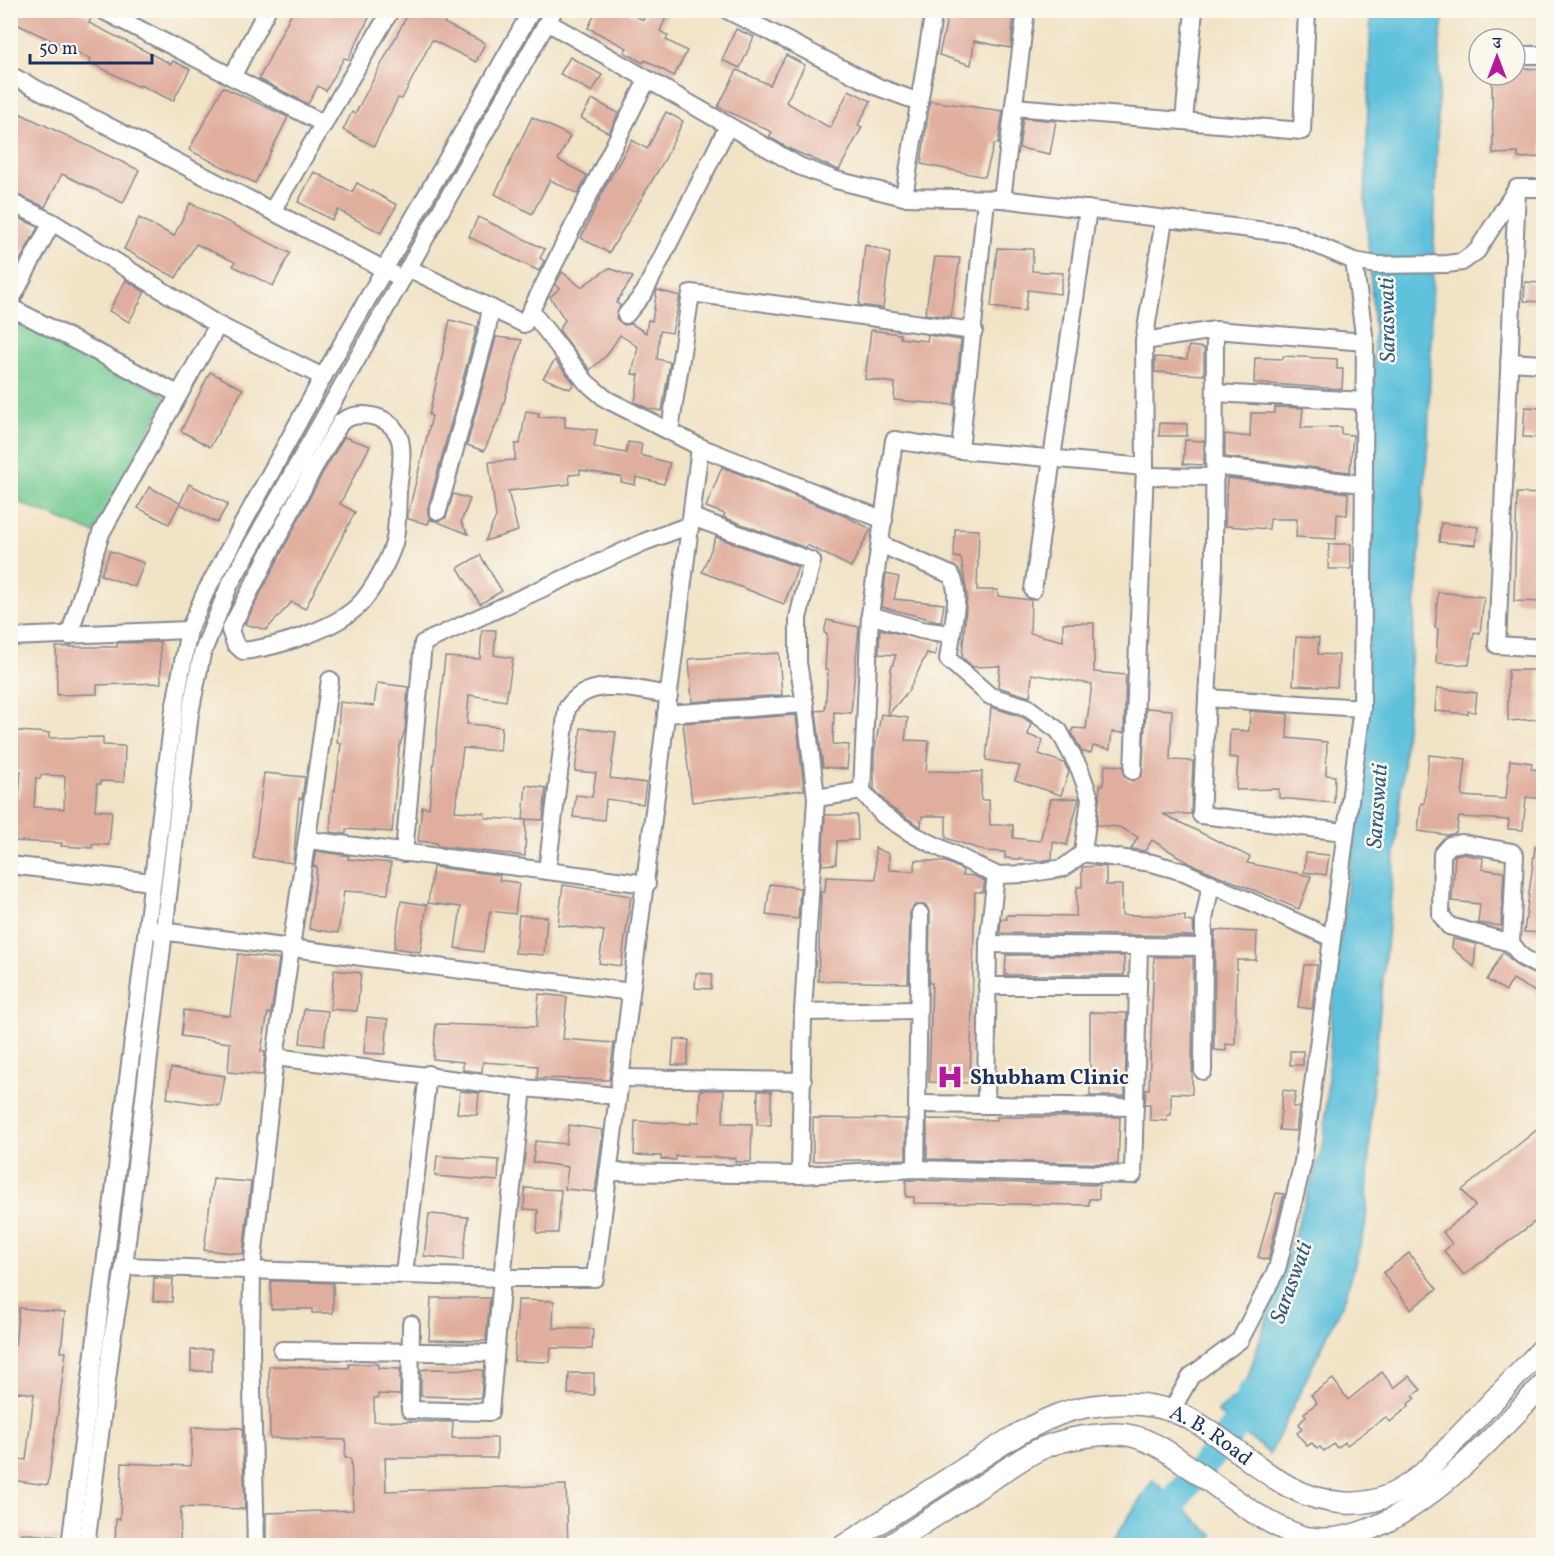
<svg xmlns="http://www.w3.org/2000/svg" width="1554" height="1556" font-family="Vollkorn,'Noto Serif Devanagari',serif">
  <rect width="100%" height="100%" fill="#fbf7ec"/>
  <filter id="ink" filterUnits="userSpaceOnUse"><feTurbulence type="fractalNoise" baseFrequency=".0167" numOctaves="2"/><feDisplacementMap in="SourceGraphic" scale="12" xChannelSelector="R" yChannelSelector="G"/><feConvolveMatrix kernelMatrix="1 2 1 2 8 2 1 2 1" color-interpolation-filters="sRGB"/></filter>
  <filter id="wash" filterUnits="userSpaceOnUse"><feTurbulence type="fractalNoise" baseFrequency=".008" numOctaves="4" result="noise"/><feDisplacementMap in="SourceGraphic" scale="24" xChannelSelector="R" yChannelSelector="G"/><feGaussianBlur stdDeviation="1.35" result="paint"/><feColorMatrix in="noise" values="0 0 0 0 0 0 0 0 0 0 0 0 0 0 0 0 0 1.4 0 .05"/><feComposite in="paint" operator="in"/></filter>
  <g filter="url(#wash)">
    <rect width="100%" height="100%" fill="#f1e3c6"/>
    <path fill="#72cb92" stroke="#467d78" stroke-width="1.5" d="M13,320l154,76 -73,137 -83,-34 -1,-175z"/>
    <g fill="#5ec1dc" stroke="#3c789d" stroke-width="1.5">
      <path d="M1371,11h73l-4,32 -12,397 -26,339 -30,315 -6,130 -21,75 -75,155 -53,-42 27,-23 80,-247 10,-161 29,-205 6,-160 5,-289 -9,-129z"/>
      <path d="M1153,1480l61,56 -8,9h-96z"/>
    </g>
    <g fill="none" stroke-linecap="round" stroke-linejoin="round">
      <path stroke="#5ec1dc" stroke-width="28" d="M1136,1546l105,-126 10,-27"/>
    </g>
    <g id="blocks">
      <g fill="#e0ae9e" fill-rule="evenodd">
        <path d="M10,10h66l15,8 -2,5 82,41 2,-3 17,8 -17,32 -33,-16 -1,2 -50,-25 2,-3 -81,-38z"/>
        <path d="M293,10h80l-25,49 -4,-1 -18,33 -8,-5 -10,18 -49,-25z"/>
        <path d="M410,10h24l13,8 -3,5 41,20 -9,19 -44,-22 -30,59 -4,-1 -24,48 -31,-16 9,-18 3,2z"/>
        <path d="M597,10h27l19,10 5,-10h21l-9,21 8,5 -2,4 21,11 -13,25 -29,-16 -2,3 -19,-11 3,-4 -39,-20z"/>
        <path d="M949,10h65l-3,38 -37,-7 -3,24 -32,-10z"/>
        <path d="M736,29l18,8 -14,31 -18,-8z"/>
        <path d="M786,55l19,10 -19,37 44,26 19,-38 22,11 -13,24 4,2 -23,43 -49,-21 -21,-12 3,-5 -54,-25 19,-37 33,15z"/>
        <path d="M570,57l32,18 -10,17 -32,-18z"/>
        <path d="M1515,68l29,1v37h-3l1,51 -24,1v-5l-25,1 -1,-79h23z"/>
        <path d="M223,87l65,30 -33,66 -66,-33z"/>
        <path d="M592,99l26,14 -9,20 -28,-15z"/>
        <path d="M930,101l73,10 -5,33h-4l-9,33 -64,-13z"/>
        <path d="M666,112l17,9 -18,38 -56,94 -28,-15 25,-53 26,-45 15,9z"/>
        <path d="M19,113l120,57 -16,33 -61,-29 -17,33 -35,-15 1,-63z"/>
        <path d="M532,117l38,19 -12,24 29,15 -9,19 -28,-14 -18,34 -37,-20z"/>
        <path d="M1023,118l33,3 -6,33 -31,-6z"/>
        <path d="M314,172l38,20 5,-9 40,22 -16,28 -43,-23 -6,10 -34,-18z"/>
        <path d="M190,203l100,50 -17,33 -40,-20 2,-4 -39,-18 -20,34 -52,-29 15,-31 35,18z"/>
        <path d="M10,214l28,13 -21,39 -7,-3z"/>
        <path d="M478,217l67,32 -5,9 4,3 -5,10 -70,-34z"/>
        <path d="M865,245l25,7 -7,56 -24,-3z"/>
        <path d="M997,248l36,1 -1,22 31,2 -3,21 -32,-4 -3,21 -34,-4z"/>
        <path d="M935,257l25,1 -9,59 -26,-3z"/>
        <path d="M609,268l24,9 -17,26 4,2 -4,13 8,7 8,-1 14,9 2,-13 4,1 5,-31 23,6 -8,37 -12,-2 -3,28 13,3 -8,49 -13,-2 -14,-7 4,-27 -7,-1 6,-27 -18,-12 -13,20 -17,15 -31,-40 6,-10 -15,-23 10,-9 -5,-3 7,-13 19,15z"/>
        <path d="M126,280l19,12 -16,30 -20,-11z"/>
        <path d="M1525,282l19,1v19l-20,-1z"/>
        <path d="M450,320l27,7 -49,181v6l6,7 -4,-2 -2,5 -20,-5v-5l24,-98 -3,-1z"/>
        <path d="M871,330l29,4v4l27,3 1,-6 33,5 -7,65 -60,-5 1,-17 -30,-4z"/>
        <path d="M496,337l26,3 -22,76 -16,35 -17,-6z"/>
        <path d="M1189,346l15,2v27l-49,-3v-15l32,2z"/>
        <path d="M1283,356l54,3v10h6l-1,20 -88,-6 1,-25 28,1z"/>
        <path d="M555,360l19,23 -4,6 -27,-11z"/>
        <path d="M210,372l33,17 -33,58 -29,-16z"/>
        <path d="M1275,407l28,1 -2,20 40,-1v7l12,1 -3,37 -125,-15v-23l25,3 1,-24h23z"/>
        <path d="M1525,407l19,1v30l-21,-1z"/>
        <path d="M526,411l13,2 -1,4 27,-1v11l32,3 -3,17 32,6 2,-11 14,2 -2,11 30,8 -6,21 -28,-7 -1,8 -14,-3 1,-5 -42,-7v4l-11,1 1,9 -62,7 10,40 -33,10 11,-24 -7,-55 26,-2v-16h5z"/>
        <path d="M1160,423l27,1v12h-28z"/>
        <path d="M344,437l26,9 -30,58 15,8 -50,97 -13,-7 -26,28 -21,-6 77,-150z"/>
        <path d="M1185,440l19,1v24l-21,-1z"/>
        <path d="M722,467l123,49 26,13 -20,38 -44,-22 -1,3 -83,-31 2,-3 -19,-7z"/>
        <path d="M1227,478l121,15 -1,22 -10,-1 -1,25 -40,-2 1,-18h-27l-1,10 -44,-3z"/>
        <path d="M189,484l39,20 -11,19 -37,-19z"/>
        <path d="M149,487l31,16 -11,21 -31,-16z"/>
        <path d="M1517,493l27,1v108l-30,-1z"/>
        <path d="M453,494l17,5 -9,23 7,12 -33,-13 11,-3z"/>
        <path d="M1441,523l37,4 -2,18 -37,-3z"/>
        <path d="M955,529l24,1 -2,60h21v6l33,4 -1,33 33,8v-18h31v49l32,3 -2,58 -12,-1 -2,17 -17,-3 -2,7 -9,-1 -10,-19 1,-5 13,1 6,-45 -60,-10 -2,23 -32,-10 2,-21 -27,1 -11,-10 5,-62 -6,-37 -7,-1z"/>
        <path d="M716,537l82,30 -14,37 -82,-32z"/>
        <path d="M1329,544h22v25h-23z"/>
        <path d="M110,551l34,12 -9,24 -34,-12z"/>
        <path d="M480,555l22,36 -22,13 -22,-36z"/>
        <path d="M886,574l13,3 -5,22 50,5 -3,18 -59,-15z"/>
        <path d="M1438,592l46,5 -4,36 -6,-1 -5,33 -33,-2 2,-34 -3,-1z"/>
        <path d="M827,620l32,7 -8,86 -17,-1 -1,32 16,1 -2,24 -24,-2 -7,-56 9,-1 3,-40h-3l2,-36 -3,-1z"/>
        <path d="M880,629l57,14 -2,12 -8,-2 -18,37 -21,25 20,3 -3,22 24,1 -3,30 56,1 -1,28h8l1,25h23v13l27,3 11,-42 28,-1 -12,47 -14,-3 -1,17 -13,2 -34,-3v-6l-20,-1 -39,-13v-22h-24l-1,11 -31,-20 -16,-18v-35l7,-40 6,1 4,-46 5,-14 -17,-1z"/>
        <path d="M482,630h14l-2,25 19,3 -7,43 -37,-6 -2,29 35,3 -2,24 -37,-3 -8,63 30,2v5l41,2 -1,36 -88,-10v-3l-19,-2 4,-34 7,1 16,-151 35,2z"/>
        <path d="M1296,637l23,1 -1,16 21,1 -2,32 -44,-2z"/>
        <path d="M160,642l1,41 -64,2v9l-40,1 -1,-48h61v-4z"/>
        <path d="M779,653l3,42 -90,7 -3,-43z"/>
        <path d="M1508,670h30v49l-30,2z"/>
        <path d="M377,683l31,4 -3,43 -6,18 -7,84 -46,-3v5l-16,-2 3,-41h2l6,-47 -4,-1 3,-41 34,4z"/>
        <path d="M1437,688l40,5 -2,19 -7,-1v3l-33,-3z"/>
        <path d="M991,707l31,10 9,6 -3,12 15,5 -4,14 25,9 5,9 -8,23 -46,-15 5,-14 -34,-6z"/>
        <path d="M1146,708l26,2 -2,50 23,1 -2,53h-28l87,43 -3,6 64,13 -12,33 -108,-45 -39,-24 -7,11 -14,-2 7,-12 -19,-10 -22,-2 3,-40h3l2,-20 18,1 1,10 8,5 10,-5z"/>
        <path d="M1250,711l38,3 -1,24 40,4 -1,33 9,1 -1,27 -55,-5v-9l-43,1 2,-32 -9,-1 1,-27 19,1z"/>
        <path d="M796,715l8,75 -112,12 -9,-79z"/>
        <path d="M581,728l35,4 -6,46 36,5 -3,21 -37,-5 -2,21 -31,-3 3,-22 16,2 4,-24 -21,-2z"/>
        <path d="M17,731l32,2v5l54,-1v8l22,1 -1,36 -23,-1v3h-4l-2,26 17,1 -3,34 -17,-1v4l-31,-2 1,-3 -52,-2v-45l9,1 2,-26h-7l1,-7h-5v-30h7zM41,775l24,1 -1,33 -30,-2 2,-29 4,1z"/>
        <path d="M1429,755l37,4 -4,37 44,3 4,-39 22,3 -1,6 13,1v29l-18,-2 -3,33 -15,-1 1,-9 -50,-3 -3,16 -9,2 -29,-4 3,-28 3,1z"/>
        <path d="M264,773l41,4 -3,22 -3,-1 -6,65 -40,-5z"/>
        <path d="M526,785l20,3 -3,32 -20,-1z"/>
        <path d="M825,815h32l1,25 -21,1 -1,23 -14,1z"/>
        <path d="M1535,847h9v86l-20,-1z"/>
        <path d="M875,848l14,6v16l25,1 2,-11 30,2 17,8 -1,5 12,1 11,5 -2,11h-8l-5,191 -41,-1 3,-99h-3l1,-69 -4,-9h-11l-5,8 -2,70 -90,-2 3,-90 4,1 1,-15 50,2z"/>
        <path d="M316,851l33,5 -1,3 43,4 -3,31 -44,-3 -6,42 -29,-4 8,-62 -4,-1z"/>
        <path d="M1306,853l23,2 -3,20 -22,-3z"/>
        <path d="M1462,854l21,4 -1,11 22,3 -3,54 -23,-3 2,-19 -28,-3 3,-46z"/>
        <path d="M1099,866l7,1v18h16v30l63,1v5l8,1 1,14 -194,-3 1,-14h6v-4l69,1 1,-29h5v-20z"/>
        <path d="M433,867l67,8 -1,5 20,3 -4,31 -25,-3 -7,41 -28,-4 6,-41 -33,-4z"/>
        <path d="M770,884l30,4 -2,31 -32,-4z"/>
        <path d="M563,885l68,11 -10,70 -22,-3 5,-32 -46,-6z"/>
        <path d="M401,901l26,4 -7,47 -26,-4z"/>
        <path d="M519,915l28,2 -3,38 -29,-2z"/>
        <path d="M1215,930l42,2 -1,28h-19l-2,85 -9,-1v7l-12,-1z"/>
        <path d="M1453,939l23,5 -2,23 -22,-19z"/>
        <path d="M1503,952l14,14 27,13v18l-31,-18 -7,12 -19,-11z"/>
        <path d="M238,954l41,5 -8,55 -3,-1 -7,38h4l-2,24 -35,-3 2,-29 -49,-7 3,-26 46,6z"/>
        <path d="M1006,955l118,1v19h-119z"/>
        <path d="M1154,957h39l-1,137 -21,-1v22h-4v6l-17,-1v-16h-5l1,-15h3z"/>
        <path d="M1304,965h13l-5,44 -14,-2z"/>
        <path d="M334,970l27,3 -4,38 -27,-2z"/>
        <path d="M696,973l16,1 -1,15 -16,-1z"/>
        <path d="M539,994l28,3 -4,42 51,4 -5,37 -72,-2 1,-12 -55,-4 -1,10 -19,-2v-8l-30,-3 3,-35 100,3z"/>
        <path d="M304,1009l24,2 -4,35 -24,-3z"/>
        <path d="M1090,1012l37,1 -2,83h-35z"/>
        <path d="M367,1017l21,2 -3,35 -21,-1z"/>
        <path d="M674,1039l15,1 -2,25h-15z"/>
        <rect x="1290" y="1051" width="13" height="14"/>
        <path d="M171,1068l54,8 -5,30 -53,-8z"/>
        <path d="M700,1090h24l-1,33 29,1 -1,38h-16l1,-4 -60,-2v4l-15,-1v-3l-27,-1 1,-34 56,3v-2h8z"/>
        <path d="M1283,1090l13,2 -3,15h6l-3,24 -17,-1z"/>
        <path d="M460,1091l19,2 -2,22 -20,-2z"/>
        <path d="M758,1091h13v34h-14z"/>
        <path d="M997,1117h123l-2,47 -191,-5v-40l70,1z"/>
        <path d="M813,1118l93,1v40l-93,2z"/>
        <path d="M1544,1124v91l-80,60 -20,-24 8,-7 -9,-12 32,-26 -13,-16z"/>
        <path d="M569,1125l34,5 -8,62 -30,-3 3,-22 -35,-5 2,-21 31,3z"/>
        <path d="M437,1156l62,4 -1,21 -63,-5z"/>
        <path d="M213,1179l38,3 -8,72 -39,-4z"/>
        <path d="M906,1180l193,5v14h-10v6l-175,-2v-6h-8z"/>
        <path d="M525,1188l36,2 -3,43h-21l1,-23 -14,-1z"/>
        <path d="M1276,1193l8,1 -16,66 -10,-3z"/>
        <path d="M429,1214l39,3 -5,43 -39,-4z"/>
        <path d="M1409,1253l28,36 -26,20 -28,-36z"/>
        <path d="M154,1278l19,1 -1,23 -19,-1z"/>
        <path d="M271,1281l62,2v30h-21v-4h-41z"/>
        <path d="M431,1298h59l-4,43 -57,-1z"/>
        <path d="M518,1300l36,1 -1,27 40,1 -1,20 -41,-1 -1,14 -36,-1z"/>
        <path d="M19,1308l46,4 -4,40h5l-18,133 -38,-5v-22l16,2 8,-66 -24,-3v-47l5,1z"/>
        <path d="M212,1349v22h-21v-21z"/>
        <path d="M349,1364h29v4l22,1v26l-22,-1v4h-4v23l79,1 -1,16h45v20h-112l1,33 180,-6 2,60h-302v-32l87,-3 -2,-52h-6l1,-18 -76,-2 -1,-72 80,2z"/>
        <path d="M429,1369l54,1 -2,28 -60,-2v-26z"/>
        <path d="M1382,1372l12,16 15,-12 12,14 -8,6 2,2 -7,6 1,2 -19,16 -4,-5 -39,28 -2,-3 -8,6 -3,-4 -10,7 -4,-4 -3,2 -5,-6 -5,3 -10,-13 5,-4 -3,-5 7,-8 -2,-3 13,-10 -6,-8 22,-16 15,21z"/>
        <path d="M569,1373h25v22l-26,-1z"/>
        <path d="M192,1427l50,1 3,81 -64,-2 -1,38h-65l1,-26h4l2,-56 69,3z"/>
        <path d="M21,1533l37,4v8h-39z"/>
      </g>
    </g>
  </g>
  <g filter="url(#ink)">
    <use href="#blocks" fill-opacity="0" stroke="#868992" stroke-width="1.5"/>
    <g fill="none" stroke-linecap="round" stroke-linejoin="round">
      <g stroke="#868992" stroke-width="20">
        <g id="minor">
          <path d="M102,10l222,114"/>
          <path d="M727,10l151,77 41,15"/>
          <path d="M549,23l250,143 37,14 68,17 98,2 289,35 63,27 23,4 70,-1 15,-2 15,-11 40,-63h27"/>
          <path d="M1515,55h29"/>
          <path d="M10,75l383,199"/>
          <path d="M232,77l35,-67"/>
          <path d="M1014,107l288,24 5,-121"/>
          <path d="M1184,121l10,-111"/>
          <path d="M1517,189l-20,456 47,3"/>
          <path d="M904,197l30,-187"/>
          <path d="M1002,199l24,-189"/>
          <path d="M10,202l42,20 166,103 105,52"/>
          <path d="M272,211l119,-201"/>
          <path d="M408,268l116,56 123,-244"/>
          <path d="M10,302l42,-80"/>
          <path d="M10,307l168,87"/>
          <path d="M531,311l55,71 20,17 94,48 184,73"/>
          <path d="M626,315l18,-22 84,-167"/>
          <path d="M1215,330l-1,234 -13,251 143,17"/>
          <path d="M1144,341l71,-11 150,12"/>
          <path d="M1509,362l35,2"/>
          <path d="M1215,393l150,8"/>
          <path d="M670,430l21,-137 283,38"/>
          <path d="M960,450l26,-250"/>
          <path d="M300,461l13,8 -83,161 5,14 8,7c34,-4 94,-22 118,-48 13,-15 27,-41 33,-60 4,-16 3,-35 4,-51 1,-16 8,-45 -1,-59 -11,-19 -39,-23 -56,-11l-28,47"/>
          <path d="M1215,466l147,18"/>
          <path d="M1145,476l70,1"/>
          <path d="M438,511l48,-176 5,-27"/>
          <path d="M880,544l71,31c10,17 3,40 1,59"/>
          <path d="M1033,590l55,-381"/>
          <path d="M69,636l32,-103 117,-208"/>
          <path d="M10,637l179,-7"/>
          <path d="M1207,698l155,10"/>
          <path d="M666,714l139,-10 -7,-41v-45l14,-57 -120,-44"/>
          <path d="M1133,771l12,-304 -1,-126 20,-121"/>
          <path d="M862,791l8,-176"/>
          <path d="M816,798l46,-7 21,24 31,20 82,40 30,-1 37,-6 20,-15 7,-55 -10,-28 -21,-39 -32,-24 -37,-11 -42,-37 4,-25 -31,-4 -51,-15 24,-175 66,10 185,17"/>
          <path d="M309,840l338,44"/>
          <path d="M404,853l19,-210 221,-101 46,-17"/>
          <path d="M1083,853l69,10 32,9 148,66"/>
          <path d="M10,865l142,17"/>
          <path d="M547,871l20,-163c24,-34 67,-18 102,-13"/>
          <path d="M153,930l478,62"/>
          <path d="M1511,943l-62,-17 -8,-11 1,-61 8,-9 12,-2 50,9 3,4 -4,87 11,14 22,12"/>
          <path d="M988,944l216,3 -1,124"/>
          <path d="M1204,947v-27l7,-37"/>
          <path d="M987,986h151"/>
          <path d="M803,1012l115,-2"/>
          <path d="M275,1057l248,31 95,8"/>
          <path d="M620,1078l183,3"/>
          <path d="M917,1104l218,3"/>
          <path d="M986,1105l2,-161 8,-69"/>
          <path d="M916,1169l4,-255"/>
          <path d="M608,1172l192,3 116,-6 217,6 6,-228"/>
          <path d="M800,1175l3,-163 13,-214 -11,-94"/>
          <path d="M124,1266l378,12h93l105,-831"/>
          <path d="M404,1274l24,-200"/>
          <path d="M411,1324l-1,86 80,2 12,-134 21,-190"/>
          <path d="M282,1350l213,3"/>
          <path d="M1171,1411l20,-35 49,-36 37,-71 26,-107 59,-454 3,-366 -11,-81"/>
          <path d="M70,1546l104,-836 15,-80 16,-37 118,-216 209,-367"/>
          <path d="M86,1546l26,-206 12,-74 66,-553 12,-59 27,-68 325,-576"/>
          <path d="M256,1546l-5,-196 1,-81 23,-212 55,-377"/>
        </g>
      </g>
      <g stroke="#868992" stroke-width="24">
        <g id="major">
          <path id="s1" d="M843,1546c41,-26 81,-52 122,-78 36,-23 78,-54 121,-61 27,-5 60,-5 86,4 64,24 100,88 173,92 35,2 60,-13 85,-36l114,-120"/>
          <path d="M889,1546c34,-23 69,-45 103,-67 15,-10 30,-21 46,-29 23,-11 51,-15 76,-16 35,-1 65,26 92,45 31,22 61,46 97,58 89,19 186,-97 241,-153"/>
        </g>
      </g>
      <use href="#minor" stroke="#fff" stroke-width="16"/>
      <use href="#major" stroke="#fff" stroke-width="21"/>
    </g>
  </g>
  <defs>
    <g id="hospital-bare" transform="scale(2.07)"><path d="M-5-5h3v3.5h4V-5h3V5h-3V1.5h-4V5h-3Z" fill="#b5179e" stroke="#fbf7ec" stroke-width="2.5" paint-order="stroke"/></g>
  </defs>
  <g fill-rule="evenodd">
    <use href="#hospital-bare" x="950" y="1077"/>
  </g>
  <g text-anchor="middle" stroke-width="5" stroke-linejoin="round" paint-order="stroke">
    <g font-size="21" font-weight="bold" fill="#1b2f5e" stroke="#fbf7ec" text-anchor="start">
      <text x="970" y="1084">Shubham Clinic</text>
    </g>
    <g font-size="21" fill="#1b2f5e" stroke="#fbf7ec">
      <text dy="7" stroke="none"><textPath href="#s1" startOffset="414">A. B. Road</textPath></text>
    </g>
    <g font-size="22" font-style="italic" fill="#2f5b84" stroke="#fbf7ec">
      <text transform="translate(1386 320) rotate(-91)" y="8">Saraswati</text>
      <text transform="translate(1376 806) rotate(-86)" y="8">Saraswati</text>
      <text transform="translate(1290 1282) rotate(-70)" y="8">Saraswati</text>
    </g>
  </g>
  <rect width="1554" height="1556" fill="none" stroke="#fbf7ec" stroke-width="36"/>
  <g transform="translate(1497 57)"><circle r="28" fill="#fbf7ec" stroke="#a1a7b3" stroke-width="1.5"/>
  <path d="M0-4.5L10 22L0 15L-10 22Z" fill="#b5179e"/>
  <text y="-9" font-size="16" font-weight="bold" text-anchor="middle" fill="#1b2f5e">उ</text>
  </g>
  <path d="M30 54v9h122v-9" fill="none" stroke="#1b2f5e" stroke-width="3"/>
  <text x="39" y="54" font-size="18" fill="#1b2f5e" stroke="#fbf7ec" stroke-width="4.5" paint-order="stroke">50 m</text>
</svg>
